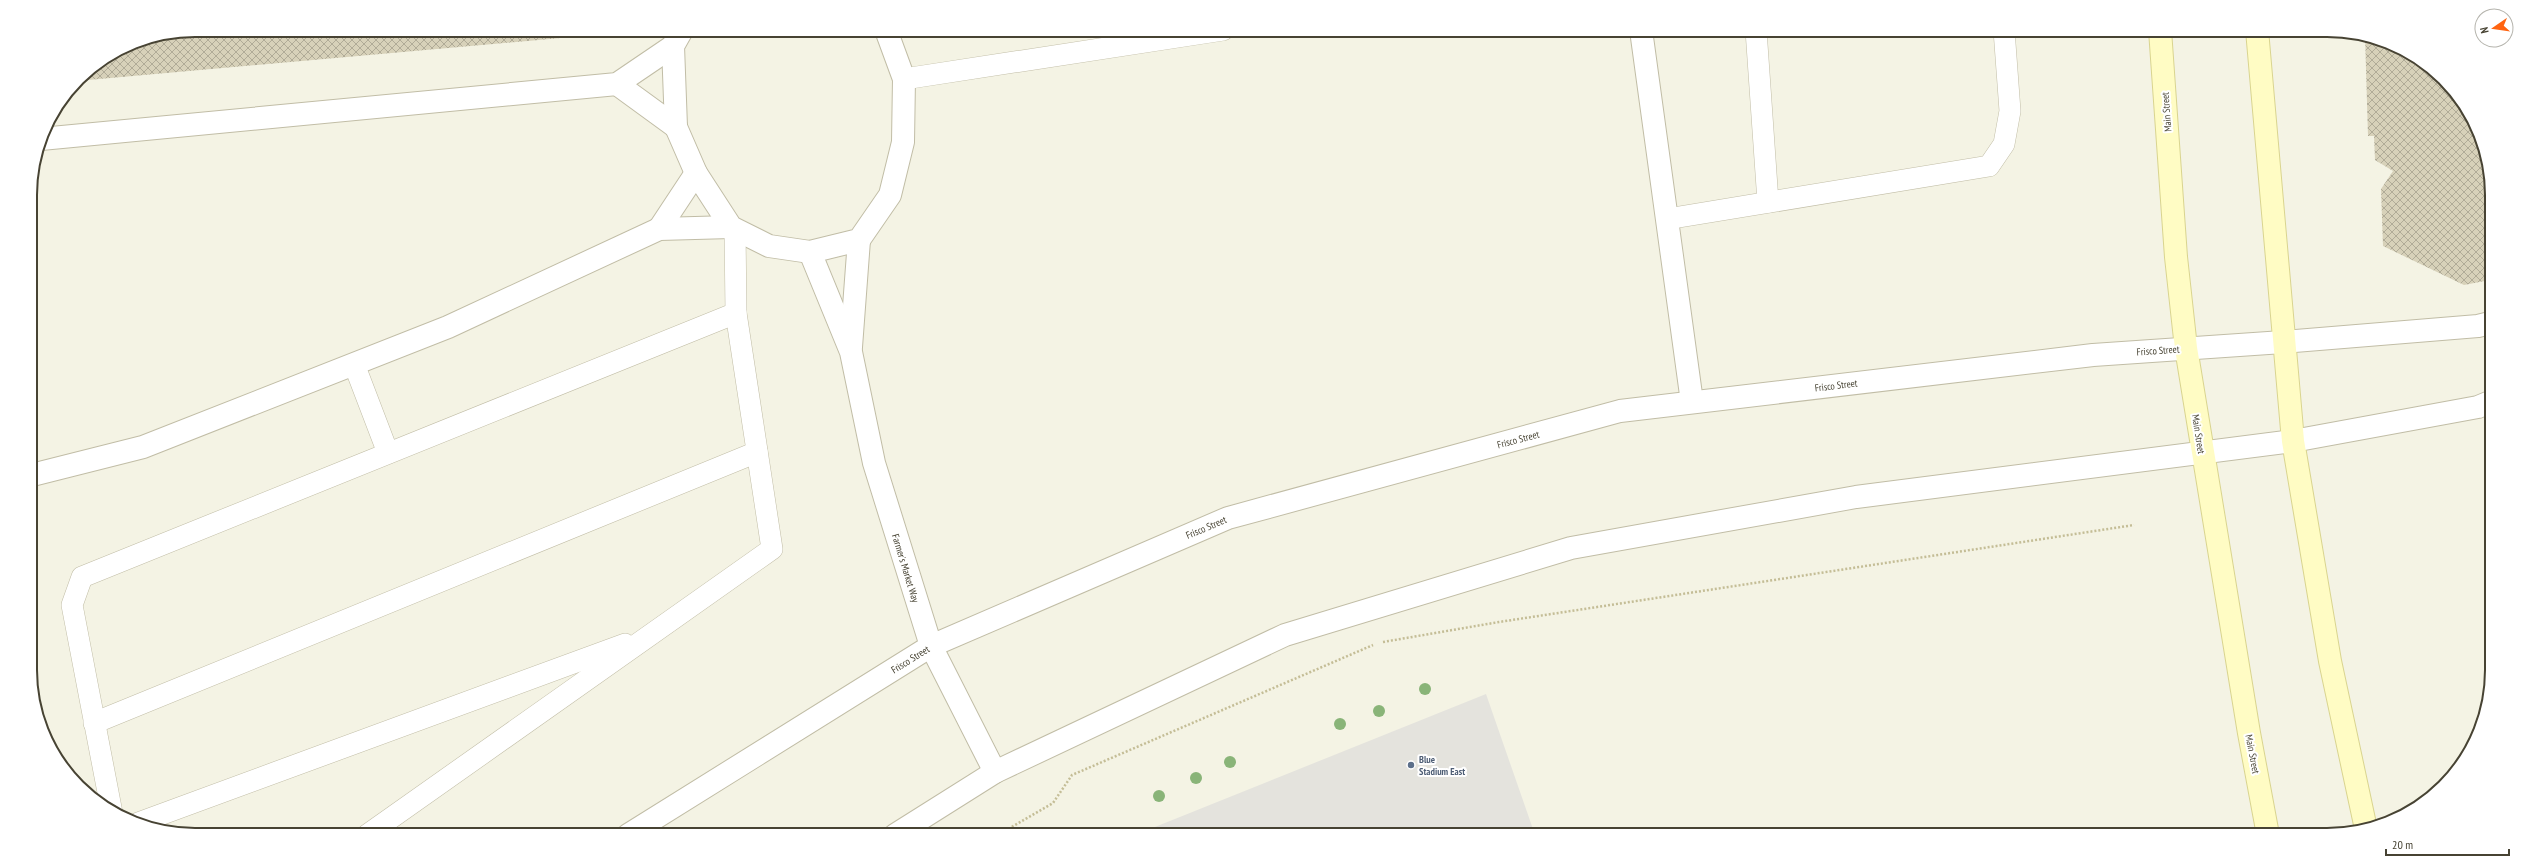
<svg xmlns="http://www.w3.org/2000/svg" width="2522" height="865" font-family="'PT Sans Narrow',sans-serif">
  <defs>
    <pattern id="building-cross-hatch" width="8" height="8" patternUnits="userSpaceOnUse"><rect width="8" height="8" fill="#d7d1b9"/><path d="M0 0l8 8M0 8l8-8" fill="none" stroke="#b0ab97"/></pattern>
  </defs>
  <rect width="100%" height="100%" fill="#f4f3e4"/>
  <path fill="#e4e3dd" d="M1486,694l49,141h-400z"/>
  <g fill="url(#building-cross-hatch)">
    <path d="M195,30h394l-6,6 -506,45 55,-39z"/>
    <path d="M2365,35l45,17 41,34 24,36 14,41 1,117 -26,5 -81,-39 -2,-57 12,-18 -18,-11 -1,-24h-6z"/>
  </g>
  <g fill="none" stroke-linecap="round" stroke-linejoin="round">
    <g stroke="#c1bda6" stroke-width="22">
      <g id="service">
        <path d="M1756,30l12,172"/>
        <path d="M904,79l319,-49"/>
        <path d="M1667,219l322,-53 15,-22 6,-33 -6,-81"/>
        <path d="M354,364l34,89"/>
        <path d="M94,723l663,-271"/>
        <path d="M112,813l-40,-208 10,-28 654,-264"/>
        <path d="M138,823l487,-179"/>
        <path d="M367,835l405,-286 -36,-236 -1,-84"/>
      </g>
    </g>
    <g stroke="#c1bda6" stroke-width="24">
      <g id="minor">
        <path d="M682,30l-9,16 3,81 20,46 35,54 38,19 41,6 49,-12 31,-45 13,-53 1,-63 -18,-49"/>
        <path d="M1641,30l51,372"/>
        <path d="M617,84l59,43"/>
        <path d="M41,139l576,-55 56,-38"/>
        <path d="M659,229l37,-56"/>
        <path d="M810,252l41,100 23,111 57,183 64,126"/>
        <path d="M2283,342l195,-16 12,-3"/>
        <path d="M851,347l8,-107"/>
        <path d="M2293,441l185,-34 12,-5"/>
        <path d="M32,475l111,-28 305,-120 211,-98 72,-2"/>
      </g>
    </g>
    <g stroke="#c1bda6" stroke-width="24">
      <g id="tertiary">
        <path d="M628,835l303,-189 297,-128 392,-107 473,-56 190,-13"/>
        <path d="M895,835l100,-63 290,-137 286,-87 285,-51 437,-56"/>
      </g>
    </g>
    <g stroke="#d9d48f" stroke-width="24">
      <g id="secondary">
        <path d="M2160,30l16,227 10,91 63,385 19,102"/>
        <path d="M2257,30l36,411 37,220 36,168"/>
      </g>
    </g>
    <g stroke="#c4bd96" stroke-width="2.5" stroke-dasharray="2 2" stroke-linecap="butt">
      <path d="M1383,642l116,-20 635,-97"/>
      <path d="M998,835l55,-32 19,-28 301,-130"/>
    </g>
    <use href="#service" stroke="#fff" stroke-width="21"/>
    <use href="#minor" stroke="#fff" stroke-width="22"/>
    <use href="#tertiary" stroke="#fff" stroke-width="22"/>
    <use href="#secondary" stroke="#fffcc4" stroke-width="22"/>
  </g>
  <g fill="#89b478">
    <circle cx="1425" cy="689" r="6"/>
    <circle cx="1379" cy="711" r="6"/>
    <circle cx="1340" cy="724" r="6"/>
    <circle cx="1230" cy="762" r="6"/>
    <circle cx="1196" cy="778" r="6"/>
    <circle cx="1159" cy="796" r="6"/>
  </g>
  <circle fill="#5c6f8a" stroke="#fff" stroke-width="1.5" cx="1411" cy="765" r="4"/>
  <g text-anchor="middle" stroke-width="4" stroke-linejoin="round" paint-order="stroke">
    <g font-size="10" fill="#474333" stroke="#fff">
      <text transform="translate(2166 112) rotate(-94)" y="4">Main Street</text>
      <text transform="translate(2158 350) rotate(-4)" y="4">Frisco Street</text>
      <text transform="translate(1836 385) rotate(-7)" y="4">Frisco Street</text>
      <text transform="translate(2199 434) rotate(81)" y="4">Main Street</text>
      <text transform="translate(1518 439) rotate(-15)" y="4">Frisco Street</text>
      <text transform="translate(1206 527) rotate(-23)" y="4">Frisco Street</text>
      <text transform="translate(906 568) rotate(73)" y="4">Farmer's Market Way</text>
      <text transform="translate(910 659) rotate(-32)" y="4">Frisco Street</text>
      <text transform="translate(2253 754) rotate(79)" y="4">Main Street</text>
    </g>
    <g font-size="10" font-weight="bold" fill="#4e5e75" stroke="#fff" text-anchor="start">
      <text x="1419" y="763">Blue<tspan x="1419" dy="12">Stadium East</tspan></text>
    </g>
  </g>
  <path d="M0 0H2522V865H0ZM195 37H2327A158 158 0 0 1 2485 195V670A158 158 0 0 1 2327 828H195A158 158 0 0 1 37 670V195A158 158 0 0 1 195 37Z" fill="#fff" fill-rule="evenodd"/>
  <path fill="none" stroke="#474333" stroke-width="2" d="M195 37H2327A158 158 0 0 1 2485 195V670A158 158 0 0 1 2327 828H195A158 158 0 0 1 37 670V195A158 158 0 0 1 195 37Z"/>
  <g transform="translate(2494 28) rotate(257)"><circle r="19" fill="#ffffff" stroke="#b5b4ad"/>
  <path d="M0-3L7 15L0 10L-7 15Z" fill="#ff6411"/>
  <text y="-6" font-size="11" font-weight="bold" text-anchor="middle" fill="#474333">N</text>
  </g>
  <path d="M2386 849v6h123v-6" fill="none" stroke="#474333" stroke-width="2"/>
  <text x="2392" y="849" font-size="12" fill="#474333" stroke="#ffffff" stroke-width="3" paint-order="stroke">20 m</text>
</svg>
